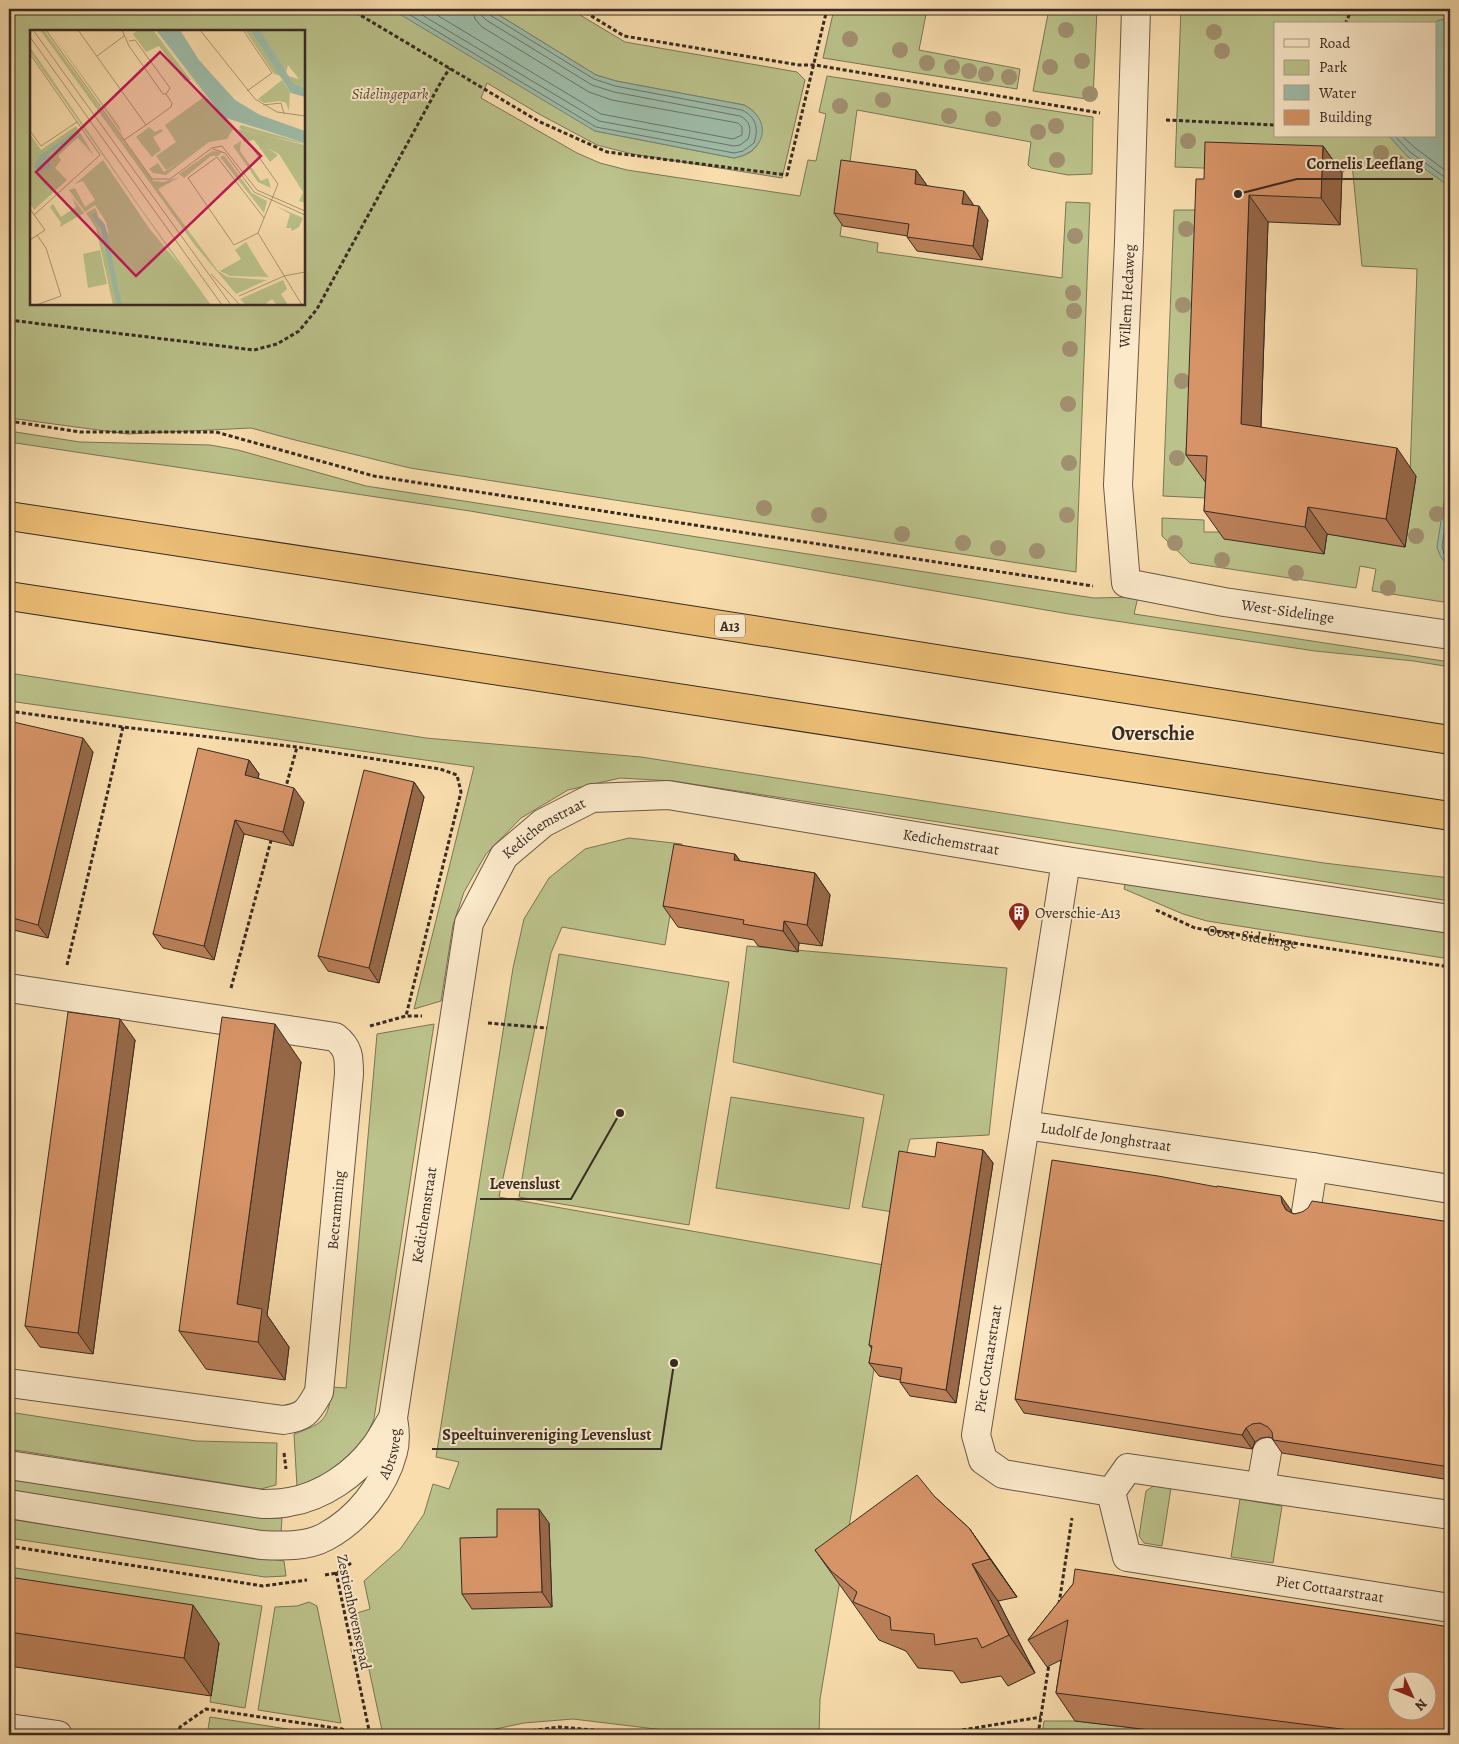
<svg xmlns="http://www.w3.org/2000/svg" width="1459" height="1744" font-family="Alegreya,serif">
  <rect width="100%" height="100%" fill="#f9ddad"/>
  <filter id="stains"><feTurbulence type="fractalNoise" baseFrequency=".004" numOctaves="4"/><feColorMatrix values="0 0 0 0 .2 0 0 0 0 .09 0 0 0 0 .02 0 0 0 .5 -.17"/></filter>
  <radialGradient id="worn" r=".72"><stop offset=".6" stop-color="#630" stop-opacity="0"/><stop offset="1" stop-color="#630" stop-opacity=".3"/></radialGradient>
  <g fill="#bbc28b" stroke="#7a7658" fill-rule="evenodd">
    <path d="M9,9h410l176,122 139,27c16,-3 28,-11 26,-28 -1,-14 -4,-19 -16,-25l-128,-24 -20,-6 -107,-66h81l55,33 172,30 8,8 -23,98 -150,-24 -35,-9 -58,-31 -52,-31 -6,15 96,55 23,10 27,7 173,26 8,-36 8,1 10,-47 -7,-2 8,-36 266,41 -1,57 -24,1 -37,-7 -3,-3 3,-23 -174,-32 -17,126 38,7 -1,9 185,26 4,-76 24,1 -14,369 -666,-104 -119,-29 -40,-11 -123,6 -119,-16zM31,31h273v273h-273z"/>
    <path d="M834,9h93l-8,41 101,19 -3,20 -194,-31z"/>
    <path d="M1049,9h48l-4,91 -60,-9z"/>
    <path d="M1181,9h269v594l-78,-12 4,-22 -16,-3 -4,22 -166,-25 -28,-27v-18l42,2v12h20l100,22 3,-20 78,13 5,-72 7,-206 -55,-3 -10,-102 -10,9 -167,-6zM1275,24h160v112h-160z"/>
    <path d="M1174,210h41l-10,288 -42,-2z"/>
    <path d="M9,431l71,11 130,3 28,5 128,36 728,112 44,-1 -4,17 316,48v5l-36,-6 -99,-10 -246,-37 -599,-103 -461,-69z"/>
    <path d="M9,673l417,65 215,19 683,106 126,15v23l-777,-120 -53,-3 -52,12 -47,28 -35,36 -22,38 -11,33 -12,76 -27,8 60,-242 -465,-66z"/>
    <path d="M629,838l53,6 -17,101 -103,-18 -11,26 -52,244 391,69 -35,225 -35,208 -1,36h-114l-132,-16 -49,4 -57,12h-84l-26,-122 13,-4 -6,-28 37,-33 23,-34 9,-30 16,5 10,-27 -23,-5 77,-489 11,-49 25,-41 36,-29z"/>
    <path d="M1125,884l325,49v26l-243,-38 -24,-7 -59,-25z"/>
    <path d="M747,946l260,22 -18,167 -79,4 -17,73 -31,-5 22,-112 -151,-33z"/>
    <path d="M559,954l170,28 -40,243 -170,-28z"/>
    <path d="M434,1024l-60,395 -12,26 -23,22 -42,20 -3,-53c31,-11 34,-14 38,-47l14,1 31,-354z"/>
    <path d="M731,1097l133,21 -15,91 -133,-21z"/>
    <path d="M9,1412l187,29 81,2 -1,42 -15,4 -252,-40z"/>
    <path d="M9,1478l260,40h13l-1,15h-13l-259,-40z"/>
    <path d="M1155,1485l16,3 -9,58 -18,-3 -5,-7 7,-45z"/>
    <path d="M1240,1499l42,7 -9,57 -42,-6z"/>
    <path d="M9,1519l275,42 2,15 -21,1 -256,-39z"/>
    <path d="M9,1567l253,39 -17,102 -35,-6 9,-59 -210,-40z"/>
    <path d="M309,1602l8,4 24,117 -83,-13 17,-103 22,-1z"/>
    <path d="M210,1717l116,18h-119z"/>
    <path d="M1044,1721h31l117,14h-150z"/>
  </g>
  <g fill="#9ebca9" stroke="#758274">
    <path d="M391,9h98l107,66 20,6 128,24c29,15 22,47 -10,53l-139,-27z"/>
    <path d="M1450,19v168l-43,-31 -18,-20h46v-112h-2l6,-4z"/>
    <path d="M1450,463v103c-8,-5 -10,-10 -13,-19z"/>
  </g>
  <g fill="none" stroke-linecap="round" stroke-linejoin="round">
    <g stroke="#6b7466" stroke-width="1">
      <path d="M400,9l196,118 138,26 9,-2 11,-8c5,-15 2,-26 -12,-33l-127,-24 -21,-7 -104,-64 -3,-6"/>
      <path d="M412,9l187,112 135,25 6,-1 8,-6c4,-10 2,-18 -8,-23l-126,-24 -22,-7 -106,-65 -4,-4 -1,-7"/>
      <path d="M427,9l174,105 132,25 9,-4v-8l-4,-4 -126,-23 -23,-8 -107,-65 -7,-8 -2,-10"/>
      <path d="M1395,136l15,16 40,29"/>
      <path d="M1402,136l12,11 36,27"/>
      <path d="M1450,495l-8,51 2,8 6,6"/>
    </g>
    <g stroke="#685846" stroke-width="30">
      <g id="minor">
        <path id="s2" d="M1136,9l-7,233 -11,243 8,98 98,19 226,33"/>
        <path id="s3" d="M1066,861l-41,264 288,42 137,22"/>
        <path d="M9,988l326,49c14,11 14,20 14,37l-30,318c-11,19 -13,25 -36,28l-274,-37"/>
        <path id="s4" d="M1025,1125l-49,310 7,25 20,14 108,18 16,65 323,51"/>
        <path d="M1306,1212l7,-45"/>
        <path d="M9,1465l253,39c9,0 18,0 27,-2 33,-5 66,-28 86,-55 7,-9 12,-20 18,-29"/>
        <path d="M1261,1486l6,-34"/>
        <path d="M1111,1492l17,-24 322,47"/>
        <path id="s5" d="M9,1504l252,41c20,1 46,2 64,-8 32,-17 59,-50 68,-85 3,-11 2,-23 0,-34l76,-495 35,-67 39,-33 49,-25 76,-3 398,66 384,58"/>
        <path d="M9,1728l49,7"/>
      </g>
    </g>
    <g stroke="#382b24" stroke-width="30">
      <g id="highway">
        <path d="M9,516l611,93 830,131"/>
        <path d="M9,596l1441,220"/>
      </g>
    </g>
    <g stroke="#382b24" stroke-width="3" stroke-dasharray="4 2.5" stroke-linecap="butt">
      <path d="M350,9l188,112 69,31 180,23 40,-166"/>
      <path d="M580,9l44,27 175,29h16l285,48"/>
      <path d="M9,12l64,-3"/>
      <path d="M1345,24l7,-15"/>
      <path d="M1166,120l109,5"/>
      <path d="M9,320l245,30 23,-6 22,-13 18,-22 125,-229 8,-12"/>
      <path d="M9,421l71,11h136l158,44 719,110"/>
      <path d="M9,711l114,16 174,20 143,22 17,6 4,17 -55,224"/>
      <path d="M285,790l12,-43"/>
      <path id="s1" d="M1156,910l39,18 255,39"/>
      <path d="M67,965l56,-238"/>
      <path d="M231,988l41,-151"/>
      <path d="M488,1023l59,5"/>
      <path d="M370,1026l36,-10h16"/>
      <path d="M284,1453l2,16"/>
      <path d="M9,1546l254,40 44,-6"/>
      <path d="M336,1572l34,163"/>
      <path d="M325,1575l12,-2 14,-10"/>
      <path d="M1059,1604l13,-86"/>
      <path d="M177,1735l3,-8 26,-18 136,20 18,6"/>
      <path d="M500,1735l59,-8 93,8"/>
      <path d="M891,1735l53,-2 97,-16"/>
      <path d="M1038,1735l11,-71"/>
    </g>
    <use href="#minor" stroke="#fbe9ca" stroke-width="28"/>
    <use href="#highway" stroke="#ecbe76" stroke-width="28"/>
  </g>
  <g fill="#a19070">
    <circle cx="1066" cy="30" r="8"/>
    <circle cx="1214" cy="32" r="8"/>
    <circle cx="850" cy="39" r="8"/>
    <circle cx="900" cy="50" r="8"/>
    <circle cx="1222" cy="51" r="8"/>
    <circle cx="1082" cy="61" r="8"/>
    <circle cx="927" cy="63" r="8"/>
    <circle cx="952" cy="67" r="8"/>
    <circle cx="1050" cy="67" r="8"/>
    <circle cx="969" cy="71" r="8"/>
    <circle cx="986" cy="74" r="8"/>
    <circle cx="1009" cy="77" r="8"/>
    <circle cx="1090" cy="94" r="8"/>
    <circle cx="883" cy="100" r="8"/>
    <circle cx="840" cy="106" r="8"/>
    <circle cx="949" cy="116" r="8"/>
    <circle cx="993" cy="119" r="8"/>
    <circle cx="1056" cy="126" r="8"/>
    <circle cx="1038" cy="132" r="8"/>
    <circle cx="1188" cy="141" r="8"/>
    <circle cx="1381" cy="153" r="8"/>
    <circle cx="1057" cy="160" r="8"/>
    <circle cx="1396" cy="162" r="8"/>
    <circle cx="1186" cy="229" r="8"/>
    <circle cx="1075" cy="236" r="8"/>
    <circle cx="1073" cy="293" r="8"/>
    <circle cx="1183" cy="305" r="8"/>
    <circle cx="1074" cy="311" r="8"/>
    <circle cx="1070" cy="349" r="8"/>
    <circle cx="1182" cy="381" r="8"/>
    <circle cx="1068" cy="404" r="8"/>
    <circle cx="1177" cy="458" r="8"/>
    <circle cx="1069" cy="463" r="8"/>
    <circle cx="764" cy="508" r="8"/>
    <circle cx="1437" cy="514" r="8"/>
    <circle cx="819" cy="515" r="8"/>
    <circle cx="1067" cy="515" r="8"/>
    <circle cx="902" cy="534" r="8"/>
    <circle cx="1416" cy="536" r="8"/>
    <circle cx="963" cy="543" r="8"/>
    <circle cx="1175" cy="543" r="8"/>
    <circle cx="998" cy="548" r="8"/>
    <circle cx="1037" cy="551" r="8"/>
    <circle cx="1222" cy="560" r="8"/>
    <circle cx="1296" cy="573" r="8"/>
    <circle cx="1388" cy="588" r="8"/>
  </g>
  <g fill="#b97f59" stroke="#382b24">
    <path d="M1323,146l19,27 -2,52 -72,-3 -7,205 155,49 -11,71 -78,-13 -3,20 -100,-15 -20,-28 2,-28 -20,-28 18,-276z"/>
    <path d="M916,170l10,14v1l47,19v2l15,14 -6,40 -65,-9 -10,-14 1,-1 -65,-10 -9,-13z"/>
    <path d="M9,721l84,31 -45,186 -39,-9z"/>
    <path d="M249,760l10,14 -1,4 46,24 -11,44 -49,-12 -30,126 -51,-12 -10,-14z"/>
    <path d="M414,782l10,15 -45,186 -51,-12 -10,-15z"/>
    <path d="M735,854l5,7 75,12 15,22 -8,51 -23,-3 -1,9 -40,-6 -4,-6 -76,-13 -15,-21z"/>
    <path d="M135,1040l-42,314 -53,-7 -15,-21z"/>
    <path d="M301,1062l-34,253 22,32 -4,33 -79,-11 -27,-38z"/>
    <path d="M983,1150l10,13 -37,240 -46,-7 -10,-14 1,-2 -22,-4 -10,-13 3,-14 -3,-4 66,-188z"/>
    <path d="M1291,1210v2l3,2 156,8v258l-168,-27 -9,-13 -1,-2 -3,-1 -8,1 -6,4 -3,7 -228,-36 -9,-14z"/>
    <path d="M935,1497l34,31 48,69 -19,4 37,72 -27,13 -7,-10 -40,7 -8,-12 -35,-3 -12,-17 -27,-11 -64,-90z"/>
    <path d="M549,1523l3,84 -80,2 -10,-15 35,-57z"/>
    <path d="M9,1577l210,66 -8,53 -202,-30z"/>
    <path d="M1073,1584l377,151h-258l-117,-14 -19,-28 5,-33 -14,7 -19,-27z"/>
  </g>
  <g fill="#966848" stroke="#382b24">
    <path d="M1323,146l19,27 -2,52 -19,-27z"/>
    <path d="M916,170l10,14 -2,13 -9,-13z"/>
    <path d="M964,191l9,13 -1,13 -10,-13z"/>
    <path d="M1249,195l19,27 -8,230 -19,-28z"/>
    <path d="M979,206l9,14 -6,40 -9,-14z"/>
    <path d="M1397,448l19,28 -11,71 -19,-28z"/>
    <path d="M1308,507l19,27 -3,20 -19,-27z"/>
    <path d="M83,738l10,14 -45,186 -10,-13z"/>
    <path d="M249,760l10,14 -4,15 -10,-14z"/>
    <path d="M414,782l10,15 -45,186 -10,-15z"/>
    <path d="M294,788l10,14 -11,44 -10,-14z"/>
    <path d="M235,820l9,14 -30,126 -10,-14z"/>
    <path d="M735,854l15,22 -16,-16z"/>
    <path d="M815,873l15,22 -8,51 -15,-21z"/>
    <path d="M784,921l15,22 -1,9 -15,-21z"/>
    <path d="M120,1019l15,21 -42,314 -15,-21z"/>
    <path d="M275,1024l26,38 -34,253 22,32 -4,33 -27,-38 -21,-38z"/>
    <path d="M983,1150l10,13 -37,240 -10,-13z"/>
    <path d="M1281,1196l10,14v7l-9,-14z"/>
    <path d="M1246,1428l9,14 -3,7 -10,-14z"/>
    <path d="M539,1509l10,14 3,84 -10,-15z"/>
    <path d="M969,1528l26,37 22,32 -27,-38z"/>
    <path d="M972,1564l26,37 37,72 -26,-38z"/>
    <path d="M193,1605l26,38 -8,53 -27,-38z"/>
  </g>
  <g fill="#d79467" stroke="#382b24" fill-rule="evenodd">
    <path d="M1205,142l118,4 -2,52 -72,-3 -8,229 156,24 -11,71 -78,-12 -3,20 -101,-16 3,-55 -21,-1 10,-276h8z"/>
    <path d="M841,160l75,10 -1,14 49,7 -2,13 17,2 -6,40 -66,-9 2,-13 -75,-11z"/>
    <path d="M9,721l74,17 -45,187 -29,-8v-92l1,-6h-1z"/>
    <path d="M198,748l51,12 -4,15 49,13 -11,44 -48,-12 -31,126 -51,-12z"/>
    <path d="M364,770l50,12 -45,186 -51,-12z"/>
    <path d="M674,844l61,10 -1,6 81,13 -8,52 -23,-4 -1,10 -40,-7 1,-4 -81,-14z"/>
    <path d="M68,1012l52,7 -42,314 -53,-7z"/>
    <path d="M222,1017l53,7 -38,280 25,5 -4,33 -79,-11z"/>
    <path d="M937,1142l46,8 -37,240 -46,-8 2,-14 -33,-5 3,-17 -3,-1 30,-194 36,6z"/>
    <path d="M1052,1160l106,16 59,11v-1l64,10 1,7 4,7 8,4 8,-2 6,-4 4,-7 138,21v245l-177,-27 -1,-8 -4,-5 -8,-4 -8,1 -6,4 -4,7 -227,-36z"/>
    <path d="M917,1475l18,22 34,31 21,31 -18,5 37,71 -27,13 -5,-10 -42,7 -1,-11 -43,-4 -1,-13 -37,-15 4,-10 -26,-21 -16,-21z"/>
    <path d="M497,1509h42l3,83 -80,2 -2,-56 37,-1z"/>
    <path d="M1075,1569l375,58v108h-61l-333,-42 12,-73 -40,20 45,-56zM1396,1682h30v30h-30z"/>
    <path d="M9,1577l184,28 -9,53 -175,-26z"/>
  </g>
  <defs>
    <g id="building-pin" transform="scale(1.125)"><path d="M0 17L-7.5 6A9.5 9.5 0 1 1 7.5 6Z" fill="#8f2418" stroke="#fbe9ca"/><path d="M-4-6H4V6H1V3H-1V6H-4ZM-2.5-4.3h1.7v1.8h-1.7ZM.8-4.3h1.7v1.8H.8ZM-2.5-1h1.7V.8h-1.7ZM.8-1h1.7V.8H.8Z" fill="#fff"/></g>
  </defs>
  <g fill-rule="evenodd">
    <use href="#building-pin" x="1019" y="913"/>
  </g>
  <g text-anchor="middle" stroke-width="4" stroke-linejoin="round" paint-order="stroke">
    <rect fill="#fbe9ca" stroke="#726456" stroke-width="1" x="715" y="614.5" width="30" height="23" rx="4"/>
    <g font-size="14" font-weight="bold" fill="#382b24">
      <text x="730" y="631">A13</text>
    </g>
    <g font-size="15" font-style="italic" fill="#59513e" stroke="#fbe9ca">
      <text x="390" y="99">Sidelingepark</text>
    </g>
    <g font-size="15" fill="#382b24" stroke="#fbe9ca">
      <text transform="translate(1127 296) rotate(-87)" y="5">Willem Hedaweg</text>
      <text dy="5" stroke="none"><textPath href="#s2" startOffset="739">West-Sidelinge</textPath></text>
      <text dy="5" stroke="none"><textPath href="#s5" startOffset="1092">Kedichemstraat</textPath></text>
      <text dy="5" stroke="none"><textPath href="#s5" startOffset="1512">Kedichemstraat</textPath></text>
      <text dy="5" stroke="none"><textPath href="#s1" startOffset="101">Oost-Sidelinge</textPath></text>
      <text dy="5" stroke="none"><textPath href="#s3" startOffset="349">Ludolf de Jonghstraat</textPath></text>
      <text transform="translate(336 1210) rotate(-85)" y="5">Becramming</text>
      <text dy="5" stroke="none"><textPath href="#s5" startOffset="672">Kedichemstraat</textPath></text>
      <text transform="translate(988 1359) rotate(-81)" y="5">Piet Cottaarstraat</text>
      <text dy="5" stroke="none"><textPath href="#s5" startOffset="430">Abtsweg</textPath></text>
      <text dy="5" stroke="none"><textPath href="#s4" startOffset="746">Piet Cottaarstraat</textPath></text>
      <text transform="translate(354 1612) rotate(78)" y="5">Zestienhovensepad</text>
    </g>
    <g font-size="15" fill="#382b24" stroke="#fbe9ca" text-anchor="start">
      <text x="1035" y="918">Overschie-A13</text>
    </g>
    <g font-size="20" font-weight="bold" fill="#382b24" stroke="#fbe9ca">
      <text x="1153" y="740">Overschie</text>
    </g>
  </g>
  <g transform="translate(30 30)">
    <rect width="275" height="275" fill="#f9ddad"/>
    <path d="M10,0h4l109,151 10,1 17,-5 -22,12 60,82 10,6 39,3 -31,14 -42,-50zM19,0l70,96 3,8zM108,0h15l38,50 -6,1 -26,-35 -13,6 -13,-18zM125,0l65,84 16,11 -17,-11zM215,0h5l31,46 -7,-2zM230,0h45v58l-12,-5 -5,-7 11,3 -11,-14 -2,8zM0,17l110,160 71,98h-98l-17,-77 -10,-15 9,-5 14,27 -3,-13 -11,-17 -10,7 -16,-22 6,-2 10,19 10,-7 -12,-19 -8,3 28,-24 46,68 33,40 -152,-216zM67,183l8,12 7,55 -13,-54zM252,50l8,12 -1,19 -3,-8 -6,-2 -16,2 -6,-4zM174,67l29,32 -6,10 -18,3 -43,33 -13,-2 -4,-4 9,-6 6,9 23,-14 -21,12 -10,-14 20,-14 -11,-17zM211,95l64,18v1l-60,-13 -6,-3zM46,96l18,30 -16,-18 -5,4 -15,14 3,4 -6,8 12,12 -33,30 -4,-7v-69l11,16zM119,97l6,5 6,-3 2,2 -10,6 8,13 -9,7 -16,-20zM208,99l67,16v58l-6,-2 4,-9 -24,-38 -12,-6 11,7 -8,7 -16,-22 -10,2zM211,111l-1,10 21,30 7,-3 3,10 -13,-6 -25,-36zM182,121l10,1 -4,4h-7l-27,22 -5,-4zM194,125l28,38 15,8 -3,12 -44,-56zM42,167l12,16 -24,14 1,-4 -11,-16 3,-3 8,13 15,-10zM246,176l27,12 -4,9 -7,4 -1,-3h-5l4,-14zM216,212l19,31 4,4 -39,-1 -10,-5 21,-12 -6,-9zM70,220l7,34 -19,4 -5,-34zM253,250l4,9 -6,5 7,11h-11l-5,-6 -8,6h-18l-6,-6z" fill="#bbc28b" fill-rule="evenodd"/>
    <path d="M126,0h24l19,30 36,40 25,15 45,16v12l-82,-26zM220,0h10l33,53 12,5v9l-14,-4zM44,102l2,4 -27,18 1,13 -10,5 -6,-5 5,-11zM64,182l11,13 17,80h-5l-17,-77 -8,-13z" fill="#9ebca9"/>
    <path fill="none" stroke="#ac9676" stroke-width="1" d="M3,0l198,275M16,0l106,149h18l42,-31 10,-2 35,44 48,21M48,0l68,95 -22,15M92,0l7,16 34,48h3M170,0l55,69 22,13 28,4M213,0l29,43 -25,18M0,7l192,268M99,11l6,-1 35,48 -4,6 6,9 -1,4 -25,18M0,24l70,101 -66,60M67,26l27,-20M233,75l18,-2 3,11M0,101l11,15 36,-24M219,113l29,41 -20,49 44,72M183,119l12,4 29,39 51,23M0,179l15,21 -15,10M228,203l-24,12 -46,-67 29,-21 47,61M181,244l29,31M209,266l45,-20 21,-4M6,275l25,-9 -15,-48 -9,-13"/>
    <path fill="#c2185b" fill-opacity="0.15" stroke="#c2185b" stroke-width="2.5" d="M130,22l101,104 -125,120 -100,-104z"/>
    <rect width="275" height="275" fill="none" stroke="#382b24" stroke-width="2.5"/>
  </g>
  <path fill="none" stroke="#382b24" stroke-width="2" d="M1238 194L1297 179H1433M620 1113L571 1199H480M674 1363L661 1449H432"/>
  <g fill="#382b24" stroke="#fbe9ca" stroke-width="2">
    <circle cx="1238" cy="194" r="5"/>
    <circle cx="620" cy="1113" r="5"/>
    <circle cx="674" cy="1363" r="5"/>
  </g>
  <g font-size="16" text-anchor="middle" font-weight="bold" fill="#382b24" stroke="#fbe9ca" stroke-width="4" stroke-linejoin="round" paint-order="stroke">
    <text x="1365" y="169">Cornelis Leeflang</text>
    <text x="525" y="1189">Levenslust</text>
    <text x="547" y="1440">Speeltuinvereniging Levenslust</text>
  </g>
  <rect width="1459" height="1744" fill="none" stroke="#f9ddad" stroke-width="30"/>
  <rect x="10" y="10" width="1439" height="1724" fill="none" stroke="#382b24" stroke-width="2.5"/>
  <rect x="15" y="15" width="1429" height="1714" fill="none" stroke="#382b24"/>
  <rect x="1274" y="22" width="162" height="115" fill="#fbe9ca" stroke="#ad9d88"/>
  <rect x="1284" y="39" width="25" height="8" fill="#fbe9ca" stroke="#ad9d88"/>
  <text x="1319" y="48" font-size="15" fill="#382b24">Road</text>
  <rect x="1284" y="60" width="25" height="15" fill="#bbc28b" stroke="#ad9d88"/>
  <text x="1319" y="72" font-size="15" fill="#382b24">Park</text>
  <rect x="1284" y="85" width="25" height="15" fill="#9ebca9" stroke="#ad9d88"/>
  <text x="1319" y="98" font-size="15" fill="#382b24">Water</text>
  <rect x="1284" y="110" width="25" height="15" fill="#d79467" stroke="#ad9d88"/>
  <text x="1319" y="122" font-size="15" fill="#382b24">Building</text>
  <g transform="translate(1412 1696) rotate(134)"><circle r="24" fill="#fbe9ca" stroke="#ad9d88"/>
  <path d="M0-4L9 19L0 12L-9 19Z" fill="#8f2418"/>
  <text y="-8" font-size="14" font-weight="bold" text-anchor="middle" fill="#382b24">N</text>
  </g>
  <rect width="100%" height="100%" filter="url(#stains)"/>
  <rect width="100%" height="100%" fill="url(#worn)"/>
</svg>
